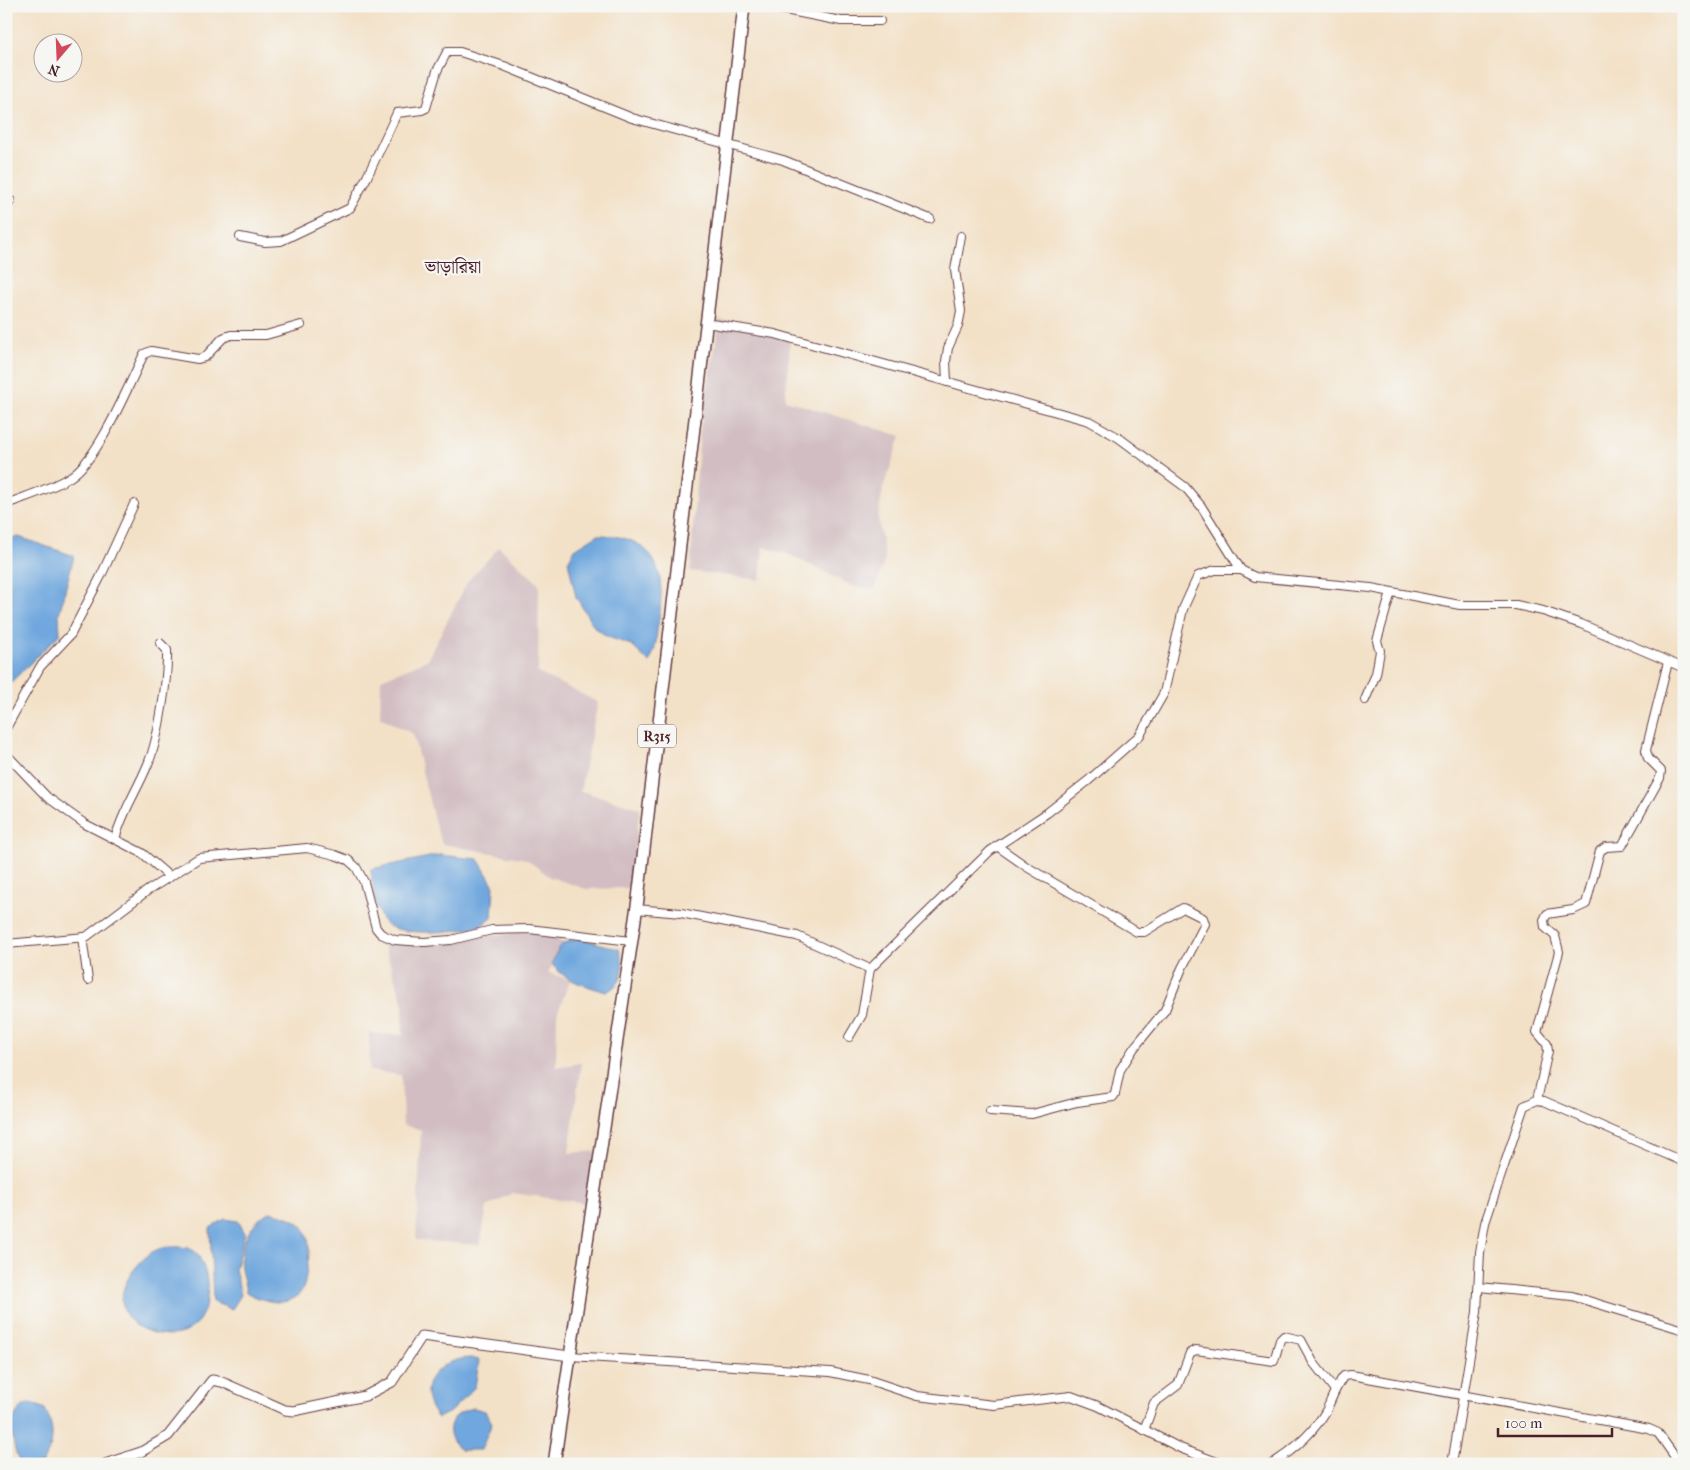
<svg xmlns="http://www.w3.org/2000/svg" width="1690" height="1470" font-family="'IM FELL French Canon','Noto Serif Bengali',serif">
  <rect width="100%" height="100%" fill="#f6f6f2"/>
  <filter id="ink" filterUnits="userSpaceOnUse"><feTurbulence type="fractalNoise" baseFrequency=".02" numOctaves="2"/><feDisplacementMap in="SourceGraphic" scale="10" xChannelSelector="R" yChannelSelector="G"/><feConvolveMatrix kernelMatrix="1 2 1 2 8 2 1 2 1" color-interpolation-filters="sRGB"/></filter>
  <filter id="wash" filterUnits="userSpaceOnUse"><feTurbulence type="fractalNoise" baseFrequency=".0096" numOctaves="4" result="noise"/><feDisplacementMap in="SourceGraphic" scale="20" xChannelSelector="R" yChannelSelector="G"/><feGaussianBlur stdDeviation="1.12" result="paint"/><feColorMatrix in="noise" values="0 0 0 0 0 0 0 0 0 0 0 0 0 0 0 0 0 1.4 0 .05"/><feComposite in="paint" operator="in"/></filter>
  <g filter="url(#wash)">
    <rect width="100%" height="100%" fill="#f3e1c7"/>
    <g fill="#d2bec2">
      <path d="M720,320l71,13 -6,67 116,36 -18,52 -5,30 7,41 -10,30 -21,-2 -66,-33 -25,-7 -3,33 -70,-9 10,-142z"/>
      <path d="M499,547l40,37 -1,89 60,29 -18,89 60,17 -10,80 -44,1 -36,-12 -24,-18 -84,-15 -8,-24 -21,-86 -33,-17 1,-38 46,-19 41,-79z"/>
      <path d="M543,930l20,13 -15,30 22,7 -13,34 -1,53 25,-4 -12,90 31,-2 -7,53 -81,-11 -25,14 -7,38 -64,-5 5,-110 -18,-5 -2,-50 -31,-4 -1,-38 34,2v-33l-20,-59 68,-3z"/>
    </g>
    <g fill="#6fa7de" stroke="#5c6384">
      <path d="M597,535c61,0 70,38 61,90 -3,16 0,21 -9,37l-18,-17 -23,-8 -13,-9 -19,-31 -8,-36 7,-12z"/>
      <path d="M19,537l55,19 -15,58 1,20 -54,53v-149z"/>
      <path d="M439,855l39,4 16,27 -2,31c-4,3 -9,8 -13,9 -17,6 -86,12 -96,-5 -9,-15 -10,-36 -12,-52z"/>
      <path d="M582,939l37,10c6,19 6,34 -13,43 -21,-7 -40,-10 -54,-28 6,-18 10,-24 30,-25z"/>
      <path d="M270,1212c11,3 24,5 32,14 9,11 8,27 5,41 -1,6 -1,17 -5,23 -11,20 -41,11 -56,2 -1,-8 -4,-16 -5,-24 -2,-21 9,-47 29,-56z"/>
      <path d="M225,1219l13,2 7,12 -10,36 6,26 -9,14 -19,-7 -3,-74z"/>
      <path d="M168,1247c9,0 19,-1 26,4 4,2 6,8 8,12 13,27 4,73 -33,72 -44,-2 -62,-34 -32,-69 10,-11 16,-17 31,-19z"/>
      <path d="M471,1358l8,2 -4,27 -25,25 -12,6c-26,-30 -2,-59 33,-60z"/>
      <path d="M31,1403l14,6c10,21 10,36 -4,55h-21c-8,-19 -16,-54 11,-61z"/>
      <path d="M474,1408l11,3 7,12 -11,27h-21c-19,-18 -10,-38 14,-42z"/>
    </g>
  </g>
  <g filter="url(#ink)">
    <g fill="none" stroke-linecap="round" stroke-linejoin="round">
      <g stroke="#633c42" stroke-width="10">
        <g id="minor">
          <path d="M765,6l76,15h39"/>
          <path d="M6,206l5,-5"/>
          <path d="M240,237l25,5 16,-1 69,-33 17,-31 30,-64 25,-3 4,-2 11,-37 10,-19h13l44,14 128,52 151,42 147,59"/>
          <path d="M706,323l69,11 314,87 30,17 66,49 16,19 40,64 14,7 116,11 89,17h56l27,6 38,13 103,44"/>
          <path d="M947,382l-1,-21 2,-13 10,-22 3,-15 -6,-41 6,-34"/>
          <path d="M6,504c21,-8 45,-15 64,-27 29,-18 58,-91 74,-123l7,-3 47,8 7,-2 18,-19 8,-3h35l35,-10"/>
          <path d="M1365,700l11,-26 4,-23 -3,-10 14,-49"/>
          <path d="M6,728l34,-61 31,-33 29,-56 34,-74"/>
          <path d="M6,754l41,43 38,27 57,29 28,24"/>
          <path d="M115,839c8,-29 22,-48 33,-75 11,-26 20,-86 19,-114l-7,-7"/>
          <path d="M636,909l45,4 116,23 73,33"/>
          <path d="M82,937l6,43"/>
          <path d="M6,944l80,-7 61,-46 52,-33 108,-10 28,7 13,5 8,7 8,15 12,46 5,6 14,6 29,2 27,-2 41,-10 37,-1 102,12"/>
          <path d="M849,1037l13,-22 8,-46 120,-118 57,-38 42,-33 51,-45 24,-42 19,-84 15,-33 17,-6h26"/>
          <path d="M1537,1100l11,-49 -1,-7 -10,-12 22,-80 -4,-16 -10,-9 -1,-7 3,-6 26,-4 13,-6 14,-53 6,-4 16,-1 38,-68 1,-7 -13,-13 -2,-8 22,-88"/>
          <path d="M990,1111l42,3 45,-12 36,-5 2,-3 5,-24 14,-22 31,-38 17,-42 23,-44 -2,-6 -20,-10 -39,24h-7l-110,-65 -30,-21"/>
          <path d="M1479,1287l93,9 112,34"/>
          <path d="M570,1356l260,16 39,8 48,16 77,9 77,-9 27,10 82,42 42,16"/>
          <path d="M1144,1430l10,-27 24,-18 12,-32 6,-3 78,11 6,-21 4,-4 17,4 12,22 21,27"/>
          <path d="M1272,1464c20,-13 42,-32 54,-53 6,-12 9,-24 18,-35l7,-1 298,54 9,4 22,31"/>
          <path d="M1452,1464l25,-152 3,-60 5,-29 39,-117 13,-6 7,1 140,61"/>
        </g>
      </g>
      <g stroke="#633c42" stroke-width="11">
        <path id="tertiary" d="M105,1464l36,-12 27,-16 44,-56 10,2 63,28 9,1 71,-15 27,-14 30,-46 148,20"/>
      </g>
      <g stroke="#633c42" stroke-width="14">
        <path id="primary" d="M554,1464l84,-565 106,-893"/>
      </g>
      <use href="#minor" stroke="#fff" stroke-width="8"/>
      <use href="#tertiary" stroke="#fff" stroke-width="9"/>
      <use href="#primary" stroke="#fff" stroke-width="11"/>
    </g>
  </g>
  <g text-anchor="middle" stroke-width="4.5" stroke-linejoin="round" paint-order="stroke">
    <rect fill="#f6f6f2" stroke="#7e6067" stroke-width="1" x="638" y="724.5" width="38" height="23" rx="4"/>
    <g font-size="14" font-weight="bold" fill="#4a1f2b">
      <text x="657" y="741">R315</text>
    </g>
    <g font-size="18" fill="#4a1f2b" stroke="#f6f6f2">
      <text x="453" y="273">ভাড়ারিয়া</text>
    </g>
  </g>
  <rect width="1690" height="1470" fill="none" stroke="#f6f6f2" stroke-width="25"/>
  <g transform="translate(58 58) rotate(199)"><circle r="24" fill="#f6f6f2" stroke="#b1a0a2"/>
  <path d="M0-4L9 19L0 12L-9 19Z" fill="#d1495b"/>
  <text y="-8" font-size="14" font-weight="bold" text-anchor="middle" fill="#4a1f2b">N</text>
  </g>
  <path d="M1498 1428v8h114v-8" fill="none" stroke="#4a1f2b" stroke-width="2.5"/>
  <text x="1505" y="1428" font-size="15" fill="#4a1f2b" stroke="#f6f6f2" stroke-width="4" paint-order="stroke">100 m</text>
</svg>
